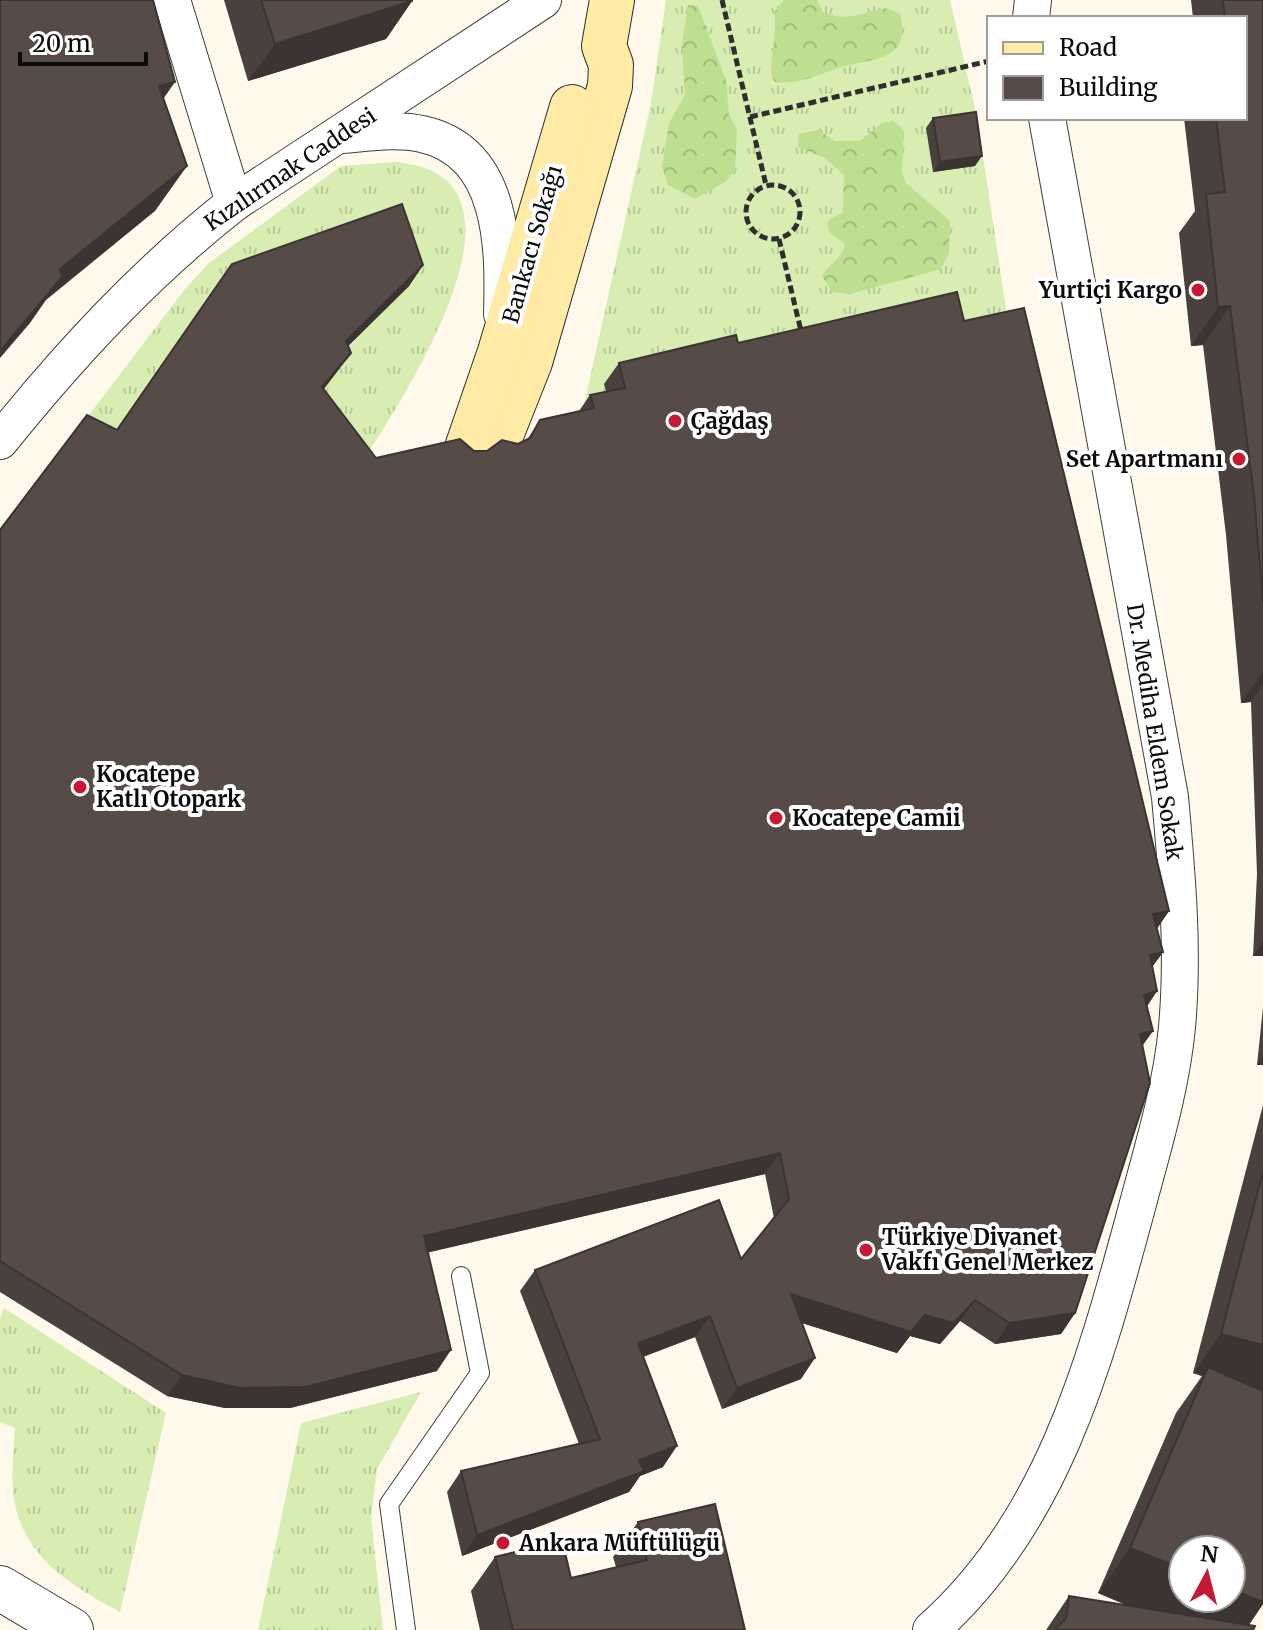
<svg xmlns="http://www.w3.org/2000/svg" width="1263" height="1630" font-family="Merriweather,serif">
  <defs>
    <pattern id="grass-tufts" width="24" height="20" patternUnits="userSpaceOnUse" patternTransform="scale(2)"><rect width="24" height="20" fill="#d7edb1"/><path d="M3 7l-1-3M5 7V3M7 7l1-3M15 17l-1-3M17 17v-4M19 17l1-3" fill="none" stroke="#b7ca97"/></pattern>
    <pattern id="forest-crowns" width="20" height="18" patternUnits="userSpaceOnUse" patternTransform="scale(2)"><rect width="20" height="18" fill="#bddf8f"/><path d="M2 6a3 3 0 1 1 6 0M12 15a3 3 0 1 1 6 0" fill="none" stroke="#a1be7a"/></pattern>
  </defs>
  <rect width="100%" height="100%" fill="#fff9eb"/>
  <g fill="url(#grass-tufts)">
    <path d="M666,0h284l27,117 32,212 -404,55 5,23 -28,7 69,-311z"/>
    <path d="M396,162c163,14 -7,258 -47,320l-41,-74 24,-46 22,-20 3,-23 -255,132 -29,-15 112,-147 24,-26 132,-97z"/>
    <path d="M4,1308l162,105 -46,199c-50,-27 -101,-57 -107,-121 -2,-20 1,-43 2,-63l-15,-6v-103z"/>
    <path d="M421,1392l-44,77 -6,49 12,112h-125l43,-207z"/>
  </g>
  <g fill="url(#forest-crowns)">
    <path d="M784,0h33l5,12c29,11 37,0 65,-4l13,6c12,47 -27,44 -58,53 -24,7 -41,18 -67,15 -10,-12 4,-47 -1,-70z"/>
    <path d="M688,5l10,1 28,74 3,35 8,14 -2,42 -10,11 -30,17 -27,-14 -6,-18 7,-44 16,-28 -3,-51z"/>
    <path d="M894,121l10,10 -2,41 4,11 44,38 -1,32 -8,16 -91,25 -18,-2 -10,-16c7,-12 20,-17 23,-32l-15,-11 -3,-9 3,-5 13,-7 1,-37 -19,-17 -27,-11 1,-13 19,-4 17,11h25l22,-18z"/>
  </g>
  <g fill="none" stroke-linecap="round" stroke-linejoin="round">
    <g stroke="#3f3f3f" stroke-width="20">
      <path id="service" d="M406,1630l-17,-126 91,-131 -19,-97"/>
    </g>
    <g stroke="#3f3f3f" stroke-width="38">
      <g id="minor">
        <path d="M172,0l62,203"/>
        <path d="M1031,18l2,-18"/>
        <path d="M342,135c26,-2 54,-7 80,-1 82,18 82,114 80,180"/>
        <path d="M0,441c71,-88 145,-168 234,-238l309,-203"/>
        <path d="M931,1630c122,-108 164,-268 205,-419 16,-61 35,-121 41,-184 7,-77 0,-153 -7,-230l-123,-679"/>
      </g>
    </g>
    <g stroke="#3f3f3f" stroke-width="46">
      <path id="tertiary" d="M0,1588l71,42"/>
    </g>
    <g stroke="#2e2e2e" stroke-width="46">
      <g id="secondary">
        <path d="M499,440l31,-78 80,-276 1,-21 -7,-19 8,-46"/>
        <path d="M467,448l33,-96 72,-245"/>
      </g>
    </g>
    <g stroke="#2e2e2e" stroke-width="5" stroke-dasharray="8 4" stroke-linecap="butt">
      <path d="M722,0l44,185"/>
      <path d="M750,117l239,-56"/>
      <circle cx="773" cy="212" r="27"/>
      <path d="M779,239l22,92"/>
    </g>
    <use href="#service" stroke="#fff" stroke-width="18"/>
    <use href="#minor" stroke="#fff" stroke-width="36"/>
    <use href="#tertiary" stroke="#fff" stroke-width="44"/>
    <use href="#secondary" stroke="#ffeaa6" stroke-width="44"/>
  </g>
  <g fill="#4a403d">
    <path d="M224,0h188v1l-26,38 -138,42z"/>
    <path d="M1191,0h72v956h-10l4,-82 -6,-172 -10,1 -15,-168 -23,-190 -12,1 -12,-113 16,-22 -11,-93h61v-100h-52z"/>
    <path d="M933,118l42,48 -42,6 -7,-44z"/>
    <path d="M423,265l-14,21 -61,60 3,7 -27,36 52,69 98,-7h13l31,-7 9,-4 13,-20 39,-9 11,-16 16,-4 -2,-7 15,-21 119,-20 226,-22 205,590 -12,18 6,23 -11,15 5,24 -10,15 -4,40 -68,267 -14,21 -66,10 -35,-23 -20,23 -30,-8 -13,17 -95,-30 -1,56 -79,30 -27,-72 -52,20 20,110 -23,9 -11,16 -167,64 -15,-64 14,-21 118,-27 -59,-153 15,-21 206,-11 33,-41 -9,-44 -337,78 9,119 -147,37h-65l-58,-12 -167,-104v-762l117,-100z"/>
    <path d="M1263,1007v58h-6z"/>
    <path d="M1263,1105v499l-14,21 4,5h-207l23,-34 59,10 -30,-13 78,-180 26,-37 -9,-3z"/>
    <path d="M638,1522l107,108h-265l-9,-39 24,-34 76,21 45,-11 -3,-10z"/>
  </g>
  <g fill="#3c3432">
    <path d="M412,1l-26,38 -138,42 27,-37z"/>
    <path d="M175,82l-32,46 16,-42z"/>
    <path d="M982,156l-7,10 -42,6 7,-10z"/>
    <path d="M187,166l-32,45 -109,89 -16,23 -30,35v-7l60,-82z"/>
    <path d="M423,265l-14,21 -77,76 14,-21z"/>
    <path d="M1230,306l-27,39 -12,1 27,-39z"/>
    <path d="M351,353l-15,20 -28,35 14,-21z"/>
    <path d="M1263,672v12l-12,18 -10,1z"/>
    <path d="M1169,911l-15,21 -1,-18z"/>
    <path d="M1263,942v14h-10z"/>
    <path d="M1163,952l-15,21 2,-18z"/>
    <path d="M1157,991l-14,21 1,-17z"/>
    <path d="M1153,1031l-15,21 2,-18z"/>
    <path d="M1263,1056v9h-6z"/>
    <path d="M780,1153l-15,21 -356,83 15,-21z"/>
    <path d="M791,1294l134,21 50,-15 -15,21 -20,23 -30,-8 -13,17 -120,-38z"/>
    <path d="M1075,1313l-14,21 -66,10 14,-21z"/>
    <path d="M710,1316l-15,21 -72,27 15,-21z"/>
    <path d="M1221,1334l42,11v47l-55,-25 -6,9 -9,-3z"/>
    <path d="M451,1350l-14,21 -147,37h-65l-58,-12 15,-21z"/>
    <path d="M815,1358l-14,21 -79,30 15,-21z"/>
    <path d="M677,1446l-14,21 -23,9 -11,16 -167,64 15,-21 162,-75z"/>
    <path d="M1130,1548l53,21v29h48v-9l32,13v2l-18,26h-58l-89,-37z"/>
  </g>
  <g fill="#564b47" stroke="#3c3432" stroke-width="2">
    <path d="M0,0h153l22,82 -16,4 28,80 -127,103 2,8 -62,74z"/>
    <path d="M261,0h151v1l-137,43z"/>
    <path d="M1223,0h40v602l-9,-106 -24,-190 -12,1 -12,-113 19,-2 -9,-74h29v-100h-20z"/>
    <path d="M976,112l6,44 -42,6 -7,-44z"/>
    <path d="M402,204l21,61 -77,76 5,12 -29,34 54,71 84,-19 14,12h13l15,-11 16,4 12,-6 10,-18 54,-12 -4,-13 35,-7 -6,-25 117,-28 2,8 219,-51 7,29 60,-13 145,603 -16,3 10,38 -13,3 7,36 -13,4 9,36 -13,3 10,49 -75,230 -66,10 -34,-23 -21,23 -29,-8 -14,17 -120,-38 24,64 -78,30 -27,-72 -72,27 39,103 -38,14 5,11 -167,64 -16,-64 139,-32 -65,-169 184,-70 22,59 48,-60 -9,-46 -356,83 27,114 -146,37 -65,1 -58,-13 -182,-114v-731l87,-115 30,15 115,-166z"/>
    <path d="M1263,1171v174l-42,-11z"/>
    <path d="M1208,1367l55,24v211l-32,-13v-39h-48v19l-53,-21z"/>
    <path d="M715,1504l30,126h-232l-18,-73 67,-17 9,38 76,-18 -9,-38z"/>
    <path d="M1069,1596l186,30 -2,4h-198l11,-12z"/>
  </g>
  <g fill="#c71936" stroke="#fff" stroke-width="3">
    <circle cx="1198" cy="290" r="8"/>
    <circle cx="675" cy="421" r="8"/>
    <circle cx="1239" cy="459" r="8"/>
    <circle cx="80" cy="787" r="8"/>
    <circle cx="776" cy="818" r="8"/>
    <circle cx="866" cy="1250" r="8"/>
    <circle cx="503" cy="1543" r="8"/>
  </g>
  <g text-anchor="middle" stroke-width="8" stroke-linejoin="round" paint-order="stroke">
    <g font-size="22" fill="#0c0c0c" stroke="#fff">
      <text transform="translate(290 169) rotate(-34)" y="8">Kızılırmak Caddesi</text>
      <text transform="translate(532 244) rotate(-74)" y="8">Bankacı Sokağı</text>
      <text transform="translate(1155 732) rotate(81)" y="8">Dr. Mediha Eldem Sokak</text>
    </g>
    <g font-size="22" font-weight="bold" fill="#0c0c0c" stroke="#fff" text-anchor="start">
      <text x="1182" y="298" text-anchor="end">Yurtiçi Kargo</text>
      <text x="691" y="429">Çağdaş</text>
      <text x="1223" y="467" text-anchor="end">Set Apartmanı</text>
      <text x="96" y="782">Kocatepe<tspan x="96" dy="25">Katlı Otopark</tspan></text>
      <text x="792" y="826">Kocatepe Camii</text>
      <text x="882" y="1245">Türkiye Diyanet<tspan x="882" dy="25">Vakfı Genel Merkez</tspan></text>
      <text x="519" y="1551">Ankara Müftülügü</text>
    </g>
  </g>
  <rect x="987" y="16" width="260" height="104" fill="#ffffff" stroke="#9e9e9e" stroke-width="2"/>
  <rect x="1003" y="42" width="40" height="12" fill="#ffeaa6" stroke="#9e9e9e" stroke-width="2"/>
  <text x="1059" y="56" font-size="24" fill="#0c0c0c">Road</text>
  <rect x="1003" y="76" width="40" height="24" fill="#564b47" stroke="#9e9e9e" stroke-width="2"/>
  <text x="1059" y="96" font-size="24" fill="#0c0c0c">Building</text>
  <g transform="translate(1207 1574) rotate(7)"><circle r="38" fill="#ffffff" stroke="#9e9e9e" stroke-width="2"/>
  <path d="M0-6L14 30L0 20L-14 30Z" fill="#c71936"/>
  <text y="-12" font-size="22" font-weight="bold" text-anchor="middle" fill="#0c0c0c">N</text>
  </g>
  <path d="M20 52v12h126v-12" fill="none" stroke="#0c0c0c" stroke-width="4"/>
  <text x="32" y="52" font-size="24" fill="#0c0c0c" stroke="#ffffff" stroke-width="6" paint-order="stroke">20 m</text>
</svg>
